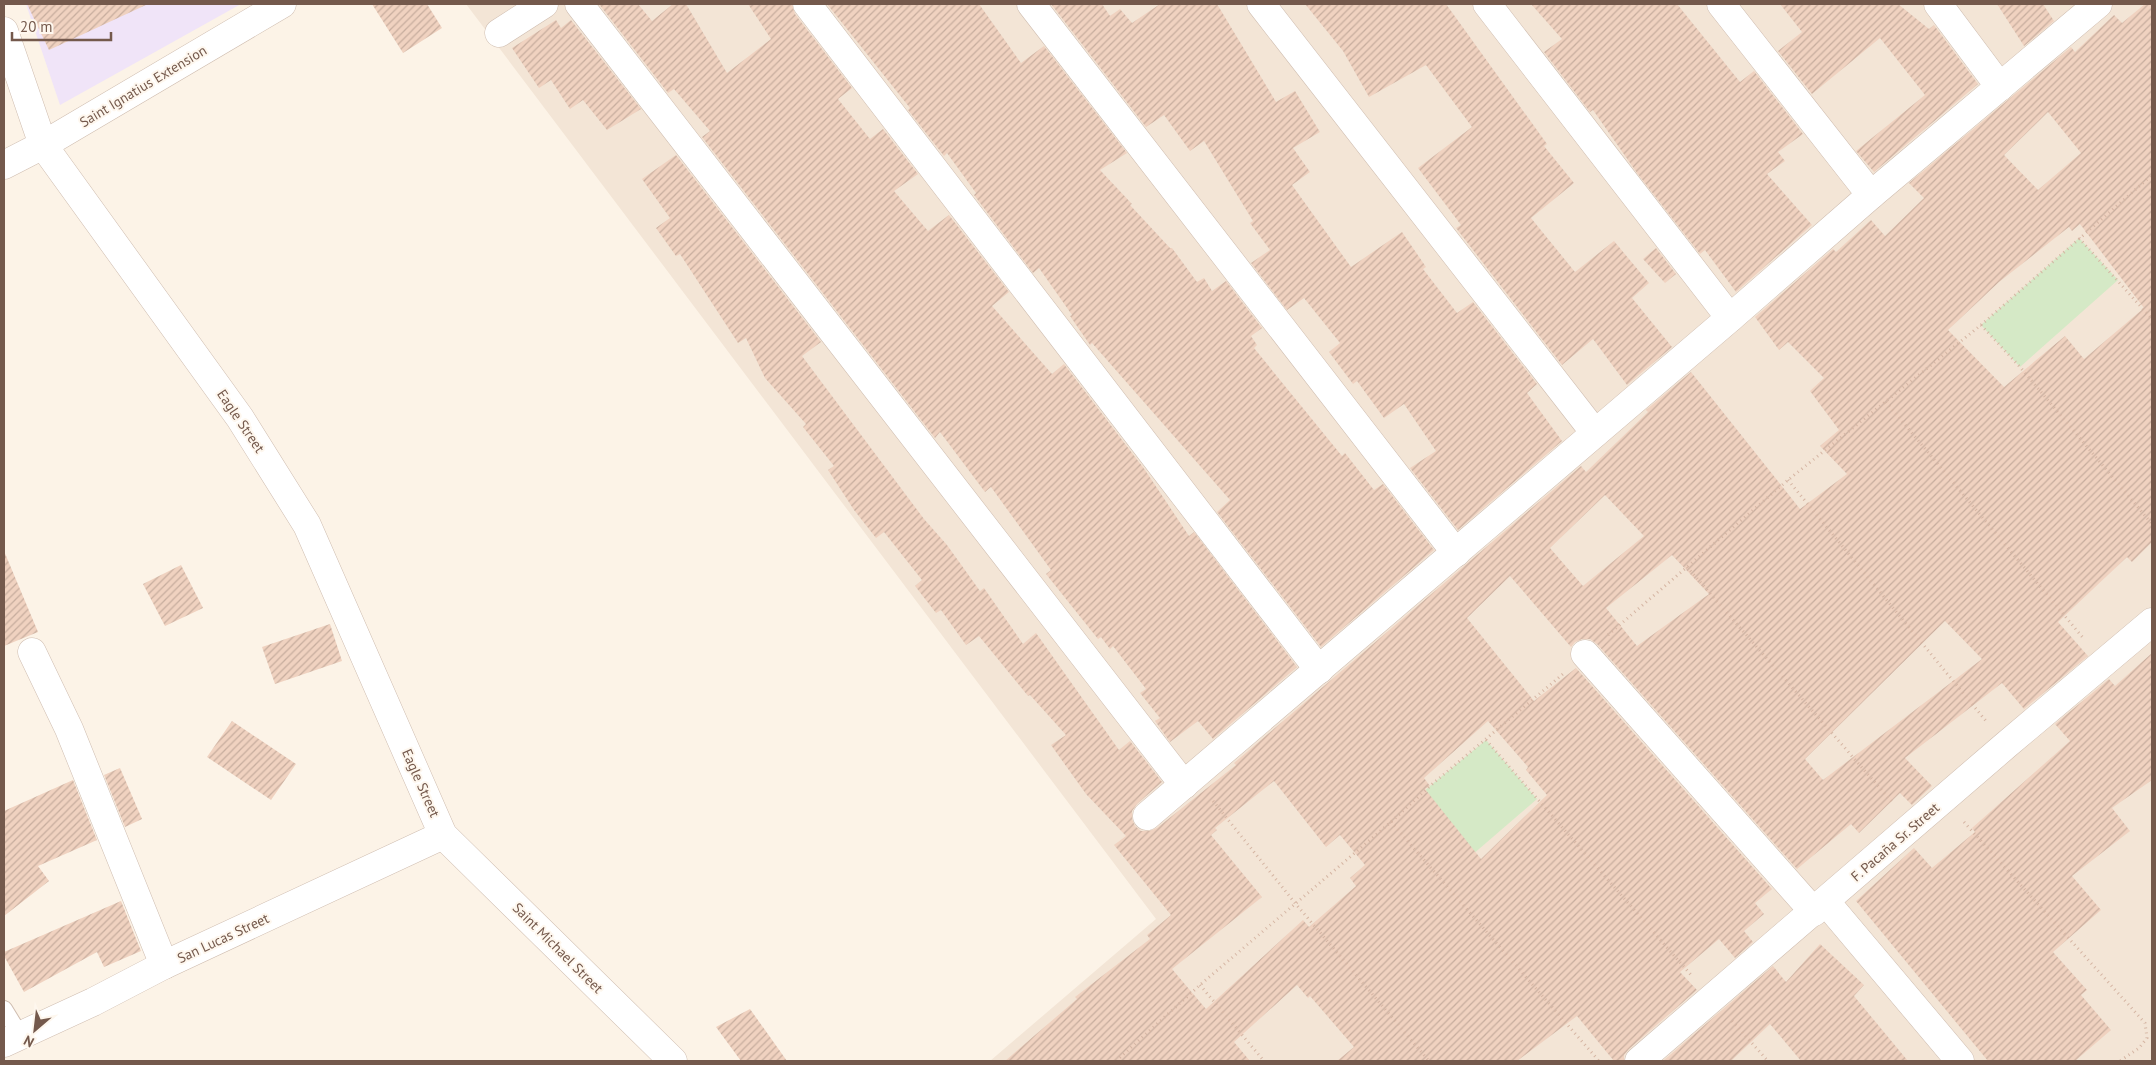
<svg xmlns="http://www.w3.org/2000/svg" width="2156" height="1065" font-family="'PT Sans',sans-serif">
  <defs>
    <pattern id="building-hatch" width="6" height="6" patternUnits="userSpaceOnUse" patternTransform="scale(1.25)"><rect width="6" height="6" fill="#f0d2c0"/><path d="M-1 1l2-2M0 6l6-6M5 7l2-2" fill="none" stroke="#c7ad9e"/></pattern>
  </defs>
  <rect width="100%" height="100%" fill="#fcf3e7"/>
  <path fill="#f3e5d6" d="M466,4h1686v1057h-1162l166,-142z"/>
  <path fill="#f0e4f8" d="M26,4h215l-181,101z"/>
  <g fill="#d5e9c6">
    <path d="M2079,238l39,42 -98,87 -39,-42z"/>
    <path d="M1486,740l51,59 -94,81 -52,-58 39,-36z"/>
  </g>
  <g fill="url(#building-hatch)" fill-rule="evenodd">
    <path d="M27,4h121l-99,46z"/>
    <path d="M372,4h55l15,24 -39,25z"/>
    <path d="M599,4h39l14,17 21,-17h13l41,69 44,-34 -23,-35h44l3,10 57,74 -14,11 32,40 13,-10 35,45 -24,17 34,40 21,-16 60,77 -17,14 60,68 12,-10 81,106 44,66 5,-4 103,135 -84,72 -15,-18 -28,21 -15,-21 5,-3 -20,-25 6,-4 -33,-43 -3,3 -9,-12 -3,2 -52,-65 5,-4 -60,-83 -6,5 -45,-60 -5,6 -233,-301 8,-6 -36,-42 -6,4z"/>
    <path d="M827,4h152l42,59 23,-17 83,107 -27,17 32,34 -2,1 40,43h2l25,34 7,-4 8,13 14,-10 36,47 -11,8 6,9 -3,3 88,108 3,-3 29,37 9,-6 51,66 -113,97 -104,-135 13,-12 -138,-157 -2,2 -20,-29 2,-1 -33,-47 -6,5 -59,-78 2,-2 -29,-40 -3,3 -36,-46 2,-2z"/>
    <path d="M1051,4h51l8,12 10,-7 12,14 28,-19h57l59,98 19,-11 25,41 -27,16 17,24 -18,13 59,82 51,-35 24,35 -3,2 34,44 16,-11 64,82 -10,9 35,48 -104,89 -48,-62 26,-17 -32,-47 -20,14 -27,-37 -4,3 -24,-32 11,-9 -36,-45 -17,12 -36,-47 19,-13 -20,-27 3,-2 -49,-80 -14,10 -26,-36 -18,12z"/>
    <path d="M1305,4h141l101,140 -3,2 30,37 -43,35 44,54 39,-31 35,42 -17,15 40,49 -45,38 -34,-46 -31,26 -106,-137 5,-3 -43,-57 54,-41 -46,-62 -57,32 -26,-46z"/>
    <path d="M1531,4h146l63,78 14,-11 49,63 -25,18 7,9 -18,13 45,51 -76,67 -31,-42 -5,4 -63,-81 -44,-63 -3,2 -46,-60 18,-13z"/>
    <path d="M1780,4h118l31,25 5,-4 44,59 -104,88 -18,-21 69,-56 -45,-57 -68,56 -34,-43 24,-19z"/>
    <path d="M1997,4h46l11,17 -30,25z"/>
    <path d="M2145,4h7v538l-20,20 -5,-5 -69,65 30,34 -64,53 -22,-26 -97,75 27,28 -18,17 -2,2 -12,-12 -41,40 -8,-9 -54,45 -200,-225 -7,-5h-8l-7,3 -4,5 -61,-71 -43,42 67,83 42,-33 196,221 -17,14 9,11 -20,17 9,11 -18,16 -16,-19 -39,33 17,18 -68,59 -5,6v6h-10l-37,-45 -60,45h-180l17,-14 -44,-51 -2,2 -11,-13 -63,57 16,19h-245l72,-62 -2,-2 75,-58 -3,-4 24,-20 -57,-70 12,-9 -40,-42 -35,-49 15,-10 -36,-40 -2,1 -49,-60 -13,9 -25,-35 -5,3 -21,-27 7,-6 -38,-48 -8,6 -22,-28 -26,-40 6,-4 -31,-39 3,-3 -41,-46 -19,-40 -8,5 -58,-89 -4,2 -20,-28 14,-10 -28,-39 34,-24 145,187 -19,14 122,163 23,26 33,46 4,-3 39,56 13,-11 83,117 11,-9 32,41 -25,22 -5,7v8l3,7 6,5h8l8,-3 79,-63 -2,-2 347,-297 5,6 62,-60 -2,-2 45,-38 109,137 47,-35 -27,-28 19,-16 -29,-39 14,-13 -36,-36 -9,8 -24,-33 78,-68 3,3 35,-32 14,16 39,-38 -15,-15 162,-136 4,5 39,-37 8,8zM2048,112l33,41 -43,37 -34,-35zM2080,224l64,84 -60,51 -19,-23 -61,51 -56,-57 51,-48 70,-55 3,4zM1605,495l39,41 -61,50 -33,-38zM1672,555l37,39 -72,52 -31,-38zM1945,621l37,38 -159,121 -18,-21zM1488,721l40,46 -2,3 21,25 -66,64 -56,-70 5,-3 -6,-8zM1274,781l52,66 14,-12 25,30 -15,13 6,8 -47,41 -6,-7 -97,89 -34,-40 90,-72 -51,-62 6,-5 -2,-2z"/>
    <path d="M556,20l5,8 10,-8 70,89 -34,21 -24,-30 -13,9 -19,-29 -12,8 -27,-40z"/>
    <path d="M1656,248l20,26 -11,9 -22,-24z"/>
    <path d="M4,551l34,81 -34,14z"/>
    <path d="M181,565l22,43 -38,18 -22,-42z"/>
    <path d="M330,624l12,37 -67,23 -13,-37z"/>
    <path d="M2152,653v127l-40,28 18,23 -58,45 29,34 -48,42 34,38 -6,5 30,35 -36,31h-87l-132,-160 58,-53 18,20 43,-36 -3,-4 98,-87 -15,-17 54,-45 6,7z"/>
    <path d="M232,721l64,43 -25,36 -64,-43z"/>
    <path d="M120,768l22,51 -17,8 -21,-52z"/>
    <path d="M73,780l24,60 -59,26 11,15 -45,35v-105z"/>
    <path d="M121,901l20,50 -37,16 -7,-15 -73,40 -20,-36v-4z"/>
    <path d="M1820,944l44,41 -10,11 54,65h-107l-31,-37 -39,37h-68l110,-95 13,16z"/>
    <path d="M750,1009l37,52h-46l-25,-34z"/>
  </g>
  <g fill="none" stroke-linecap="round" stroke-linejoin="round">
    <g stroke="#cfbdb0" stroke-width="18">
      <path id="service" d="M4,1009l16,26"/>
    </g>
    <g stroke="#cfbdb0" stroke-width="29">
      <g id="minor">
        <path d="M579,4l605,781"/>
        <path d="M807,4l512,666"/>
        <path d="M1031,4l425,549"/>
        <path d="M1261,4l334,429"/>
        <path d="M1487,4l243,314"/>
        <path d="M1721,4l150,191"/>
        <path d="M1938,4l62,83"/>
        <path d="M499,33l45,-29"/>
        <path d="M4,165l39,-20"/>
        <path d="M32,652l37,77 95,236"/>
        <path d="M1585,654l229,258"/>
        <path d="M1147,816l583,-498 141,-123 227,-191"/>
        <path d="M1826,902l134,159"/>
      </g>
    </g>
    <g stroke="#cfbdb0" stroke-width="29">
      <g id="tertiary">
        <path d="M4,31l39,114 197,273 67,107 136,310 230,226"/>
        <path d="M43,145l239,-141"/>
        <path d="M4,1043l89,-41 71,-37 279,-130"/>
        <path d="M1639,1061l367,-316 146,-123"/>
      </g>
    </g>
    <g stroke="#d5b5a3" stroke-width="3" stroke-dasharray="1 4" stroke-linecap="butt">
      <path d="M2079,238l73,81"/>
      <path d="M1981,325l39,42 132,157"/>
      <path d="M1886,402l198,237"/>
      <path d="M1788,480l198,241"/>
      <path d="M1687,567l205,235"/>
      <path d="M1608,635l180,-155 193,-155 171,-150"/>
      <path d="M1486,740l205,235"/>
      <path d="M1213,801l82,102 134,158"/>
      <path d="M1391,822l208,239"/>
      <path d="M1964,822l181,201 2,15 -8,10 -19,13"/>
      <path d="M1200,985l64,76"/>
      <path d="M1732,1021l36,40"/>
      <path d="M1116,1061l84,-76 191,-163 39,-36 133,-112"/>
    </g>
    <use href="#service" stroke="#fff" stroke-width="16"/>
    <use href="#minor" stroke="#fff" stroke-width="28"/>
    <use href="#tertiary" stroke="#fff" stroke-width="28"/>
  </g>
  <g text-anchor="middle" stroke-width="4" stroke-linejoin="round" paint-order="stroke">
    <g font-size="14" fill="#74594c" stroke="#fef7ee">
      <text transform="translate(143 86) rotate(-31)" y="5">Saint Ignatius Extension</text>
      <text transform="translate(241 421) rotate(56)" y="5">Eagle Street</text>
      <text transform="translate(421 783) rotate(66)" y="5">Eagle Street</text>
      <text transform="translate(1895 842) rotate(-41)" y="5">F. Pacaña Sr. Street</text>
      <text transform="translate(223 938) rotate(-25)" y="5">San Lucas Street</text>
      <text transform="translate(558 948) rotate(45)" y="5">Saint Michael Street</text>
    </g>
  </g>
  <rect width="2156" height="1065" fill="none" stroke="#74594c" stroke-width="10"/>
  <g transform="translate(35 1030) rotate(208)" stroke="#fef7ee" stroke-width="4" paint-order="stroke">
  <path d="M0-4L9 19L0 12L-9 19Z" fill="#74594c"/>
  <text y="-8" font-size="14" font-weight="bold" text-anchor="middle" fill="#74594c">N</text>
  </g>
  <path d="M12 32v8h99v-8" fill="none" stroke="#74594c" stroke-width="2.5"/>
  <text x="20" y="32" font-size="15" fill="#74594c" stroke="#fef7ee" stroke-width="4" paint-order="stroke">20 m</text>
</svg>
